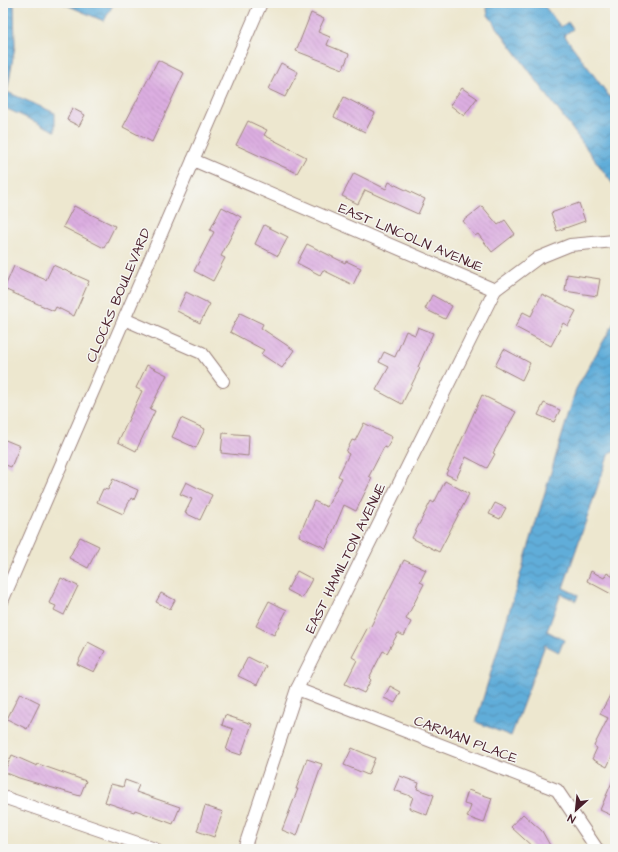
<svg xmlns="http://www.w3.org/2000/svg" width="618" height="852" font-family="'Architects Daughter',sans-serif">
  <defs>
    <pattern id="water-waves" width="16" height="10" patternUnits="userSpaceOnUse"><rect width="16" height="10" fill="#61add9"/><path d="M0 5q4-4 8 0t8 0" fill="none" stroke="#528cb0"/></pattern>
    <pattern id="building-back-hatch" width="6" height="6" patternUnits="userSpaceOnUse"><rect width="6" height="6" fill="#dcaee1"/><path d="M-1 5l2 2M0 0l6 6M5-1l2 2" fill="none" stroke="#be95c1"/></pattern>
  </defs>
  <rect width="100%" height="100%" fill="#f6f6f2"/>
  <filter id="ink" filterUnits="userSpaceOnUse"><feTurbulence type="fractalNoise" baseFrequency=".025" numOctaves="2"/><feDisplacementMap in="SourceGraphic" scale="8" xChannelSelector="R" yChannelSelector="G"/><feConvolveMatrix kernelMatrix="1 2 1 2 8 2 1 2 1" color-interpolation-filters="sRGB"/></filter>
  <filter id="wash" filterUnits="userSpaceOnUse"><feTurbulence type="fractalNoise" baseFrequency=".012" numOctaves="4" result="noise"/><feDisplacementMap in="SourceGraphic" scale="16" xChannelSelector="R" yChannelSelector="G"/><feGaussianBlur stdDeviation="0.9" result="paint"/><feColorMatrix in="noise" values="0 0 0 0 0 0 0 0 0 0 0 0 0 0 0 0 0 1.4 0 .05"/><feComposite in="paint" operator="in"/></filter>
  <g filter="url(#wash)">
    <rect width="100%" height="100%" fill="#ede7cf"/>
    <g fill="url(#water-waves)" stroke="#566682">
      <path d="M3,3h11l1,43 -8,46 48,21v18l-52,-24z"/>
      <path d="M62,3h52l-10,18z"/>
      <path d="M486,3h56l19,24 7,-5 5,7 -9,6 51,69v83l-127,-172z"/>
      <path d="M615,321v129l-6,3 -46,135 15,7 -2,6 -15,-7 -14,37 17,9 -5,12 -14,-7 -34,91 -35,-14 100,-333z"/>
    </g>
    <g id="blocks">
      <g fill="url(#building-back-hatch)">
        <path d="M311,13l13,6 -6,13 12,5 -3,8 22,9 -6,15 -47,-18z"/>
        <path d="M158,60l26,13 -32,69 -29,-15z"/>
        <path d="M281,63l17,9 -13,25 -17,-8z"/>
        <path d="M462,88l15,10 -13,18 -14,-11z"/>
        <path d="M344,97l31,16 -10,19 -31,-15z"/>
        <path d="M72,108l13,7 -6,11 -12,-6z"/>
        <path d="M248,121l19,9 -3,5 42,22 -9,16 -61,-28z"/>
        <path d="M354,173l32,16 3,-7 36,17 -7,15 -53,-24 -7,14 -16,-8z"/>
        <path d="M579,203l6,18 -28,10 -6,-18z"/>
        <path d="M74,206l41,20 -11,22 -41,-21z"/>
        <path d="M482,206l16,19 7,-5 10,14 -23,18 -14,-18 -3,2 -12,-15z"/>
        <path d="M222,207l19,10 -20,39 4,2 -12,23 -19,-10 20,-39 -4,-2z"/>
        <path d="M264,225l24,12 -10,19 -23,-12z"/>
        <path d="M307,244l38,19 1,-2 15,7 -8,17 -30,-15 -3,5 -23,-12z"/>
        <path d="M53,265l36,16 -15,35 -18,-9 -2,4 -50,-22 10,-23 32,14z"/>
        <path d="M567,274l33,5 -3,17 -32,-5z"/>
        <path d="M186,292l24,12 -10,19 -23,-12z"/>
        <path d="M542,294l34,17 -8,15 -5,-3 -12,23 -36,-19 8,-15 8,4z"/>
        <path d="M432,295l20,11 -7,13 -20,-10z"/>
        <path d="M240,313l23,11 -2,4 33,22 -12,18 -21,-14 3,-4 -34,-18z"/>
        <path d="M418,327l15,6 -15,34 2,1 -18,36 -26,-14 13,-23 -10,-5 5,-10 11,5 11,-26 9,4z"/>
        <path d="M504,349l26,14 -8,17 -27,-14z"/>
        <path d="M147,365l20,10 -17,34 5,2 -19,40 -18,-9 24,-51 -6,-3z"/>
        <path d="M482,395l34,17 -23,41 2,1 -8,14 -21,-11 -10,22 -10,-5z"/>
        <path d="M544,403l16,7 -6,12 -16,-7z"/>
        <path d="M181,418l24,11 -9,19 -24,-11z"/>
        <path d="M364,423l28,14 -5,11 -3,-1 -15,29 3,2 -16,33 -12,-6 -18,43 -27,-12 15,-35 13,6 15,-29 -4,-2 11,-22 -3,-2 6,-12 3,1z"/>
        <path d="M223,433l26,2 -1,21 -27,-3z"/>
        <path d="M3,439l17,7 -9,21 -8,-3z"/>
        <path d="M113,479l25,11 -4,10 -3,-2 -8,16 -26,-12 6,-13 5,1z"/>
        <path d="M445,481l24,13 -30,58 -27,-14 19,-37 3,2z"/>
        <path d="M186,482l26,13 -12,25 -15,-7 7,-14 -12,-5z"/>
        <path d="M495,503l11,5 -6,11 -11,-5z"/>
        <path d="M80,537l19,9 -11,22 -19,-10z"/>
        <path d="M404,560l22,10 -6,12 4,2 -18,35 5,3 -7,14 -6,-3 -11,20 -4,-2 -14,27 2,2 -7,13 -19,-9 12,-24 -5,-3 16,-30 2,1z"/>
        <path d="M297,571l15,8 -10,19 -15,-8z"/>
        <path d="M591,571l13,7 3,-5 8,5v18l-28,-15z"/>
        <path d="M61,578l17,8 -14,29 -10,-5 2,-4 -7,-3z"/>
        <path d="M161,593l14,7 -5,9 -14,-7z"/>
        <path d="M269,601l18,9 -13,25 -18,-9z"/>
        <path d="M88,642l17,9 -11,21 -17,-8z"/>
        <path d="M248,657l18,9 -9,19 -19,-9z"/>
        <path d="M390,686l11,6 -6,11 -11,-5z"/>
        <path d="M615,686v64l-8,17 -15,-8 5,-11 -3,-2 14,-28 -8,-4z"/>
        <path d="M20,693l20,10 -13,26 -20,-10z"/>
        <path d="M225,715l27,9 -11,31 -15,-5 7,-21 -11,-4z"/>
        <path d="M352,748l23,10 -7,17 -24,-10z"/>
        <path d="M12,755l25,11 1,-2 48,17 -6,15 -61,-18 -15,-6z"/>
        <path d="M307,759l15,5 -25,72 -15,-6 16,-41h-2z"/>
        <path d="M615,775v42l-15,-7z"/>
        <path d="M400,776l19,7 -2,6 17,6 -7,20 -18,-7 4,-11 -19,-7z"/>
        <path d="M125,780l14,5 -3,7 44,15 -7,17 -38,-14 -1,2 -29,-10 6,-18 12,3z"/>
        <path d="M468,790l24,8 -8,25 -17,-6 4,-11 -7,-2z"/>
        <path d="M205,806l18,6 -9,25 -17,-6z"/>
        <path d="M523,814l19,17 10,18h-17l-24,-22z"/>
      </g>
    </g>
  </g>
  <g filter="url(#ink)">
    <use href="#blocks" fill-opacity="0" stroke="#9c837d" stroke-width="1"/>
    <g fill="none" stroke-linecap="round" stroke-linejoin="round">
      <g stroke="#9c837d" stroke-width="14">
        <g id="minor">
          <path d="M193,160l302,130 43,-32 32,-13 45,-4"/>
          <path d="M124,319l78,34 21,28"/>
          <path d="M3,599l258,-596"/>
          <path d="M297,689l260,101 40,59"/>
          <path d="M3,797l152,52"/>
          <path d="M244,849l53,-160 198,-399"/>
        </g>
      </g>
      <use href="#minor" stroke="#fff" stroke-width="12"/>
    </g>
  </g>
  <g text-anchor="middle" stroke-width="3" stroke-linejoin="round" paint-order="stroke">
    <g font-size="14" fill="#4a1f2b" stroke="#f6f6f2">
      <text transform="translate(411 237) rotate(23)" y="5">EAST LINCOLN AVENUE</text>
      <text transform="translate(118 295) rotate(-67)" y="5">CLOCKS BOULEVARD</text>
      <text transform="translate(345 558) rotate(-64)" y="5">EAST HAMILTON AVENUE</text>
      <text transform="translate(466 739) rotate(21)" y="5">CARMAN PLACE</text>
    </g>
  </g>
  <rect width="618" height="852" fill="none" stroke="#f6f6f2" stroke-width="16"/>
  <g transform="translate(576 810) rotate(207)" stroke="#f6f6f2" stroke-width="3" paint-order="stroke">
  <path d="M0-3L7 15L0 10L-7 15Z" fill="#4a1f2b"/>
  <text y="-6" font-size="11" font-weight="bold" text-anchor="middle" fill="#4a1f2b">N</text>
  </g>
</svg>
